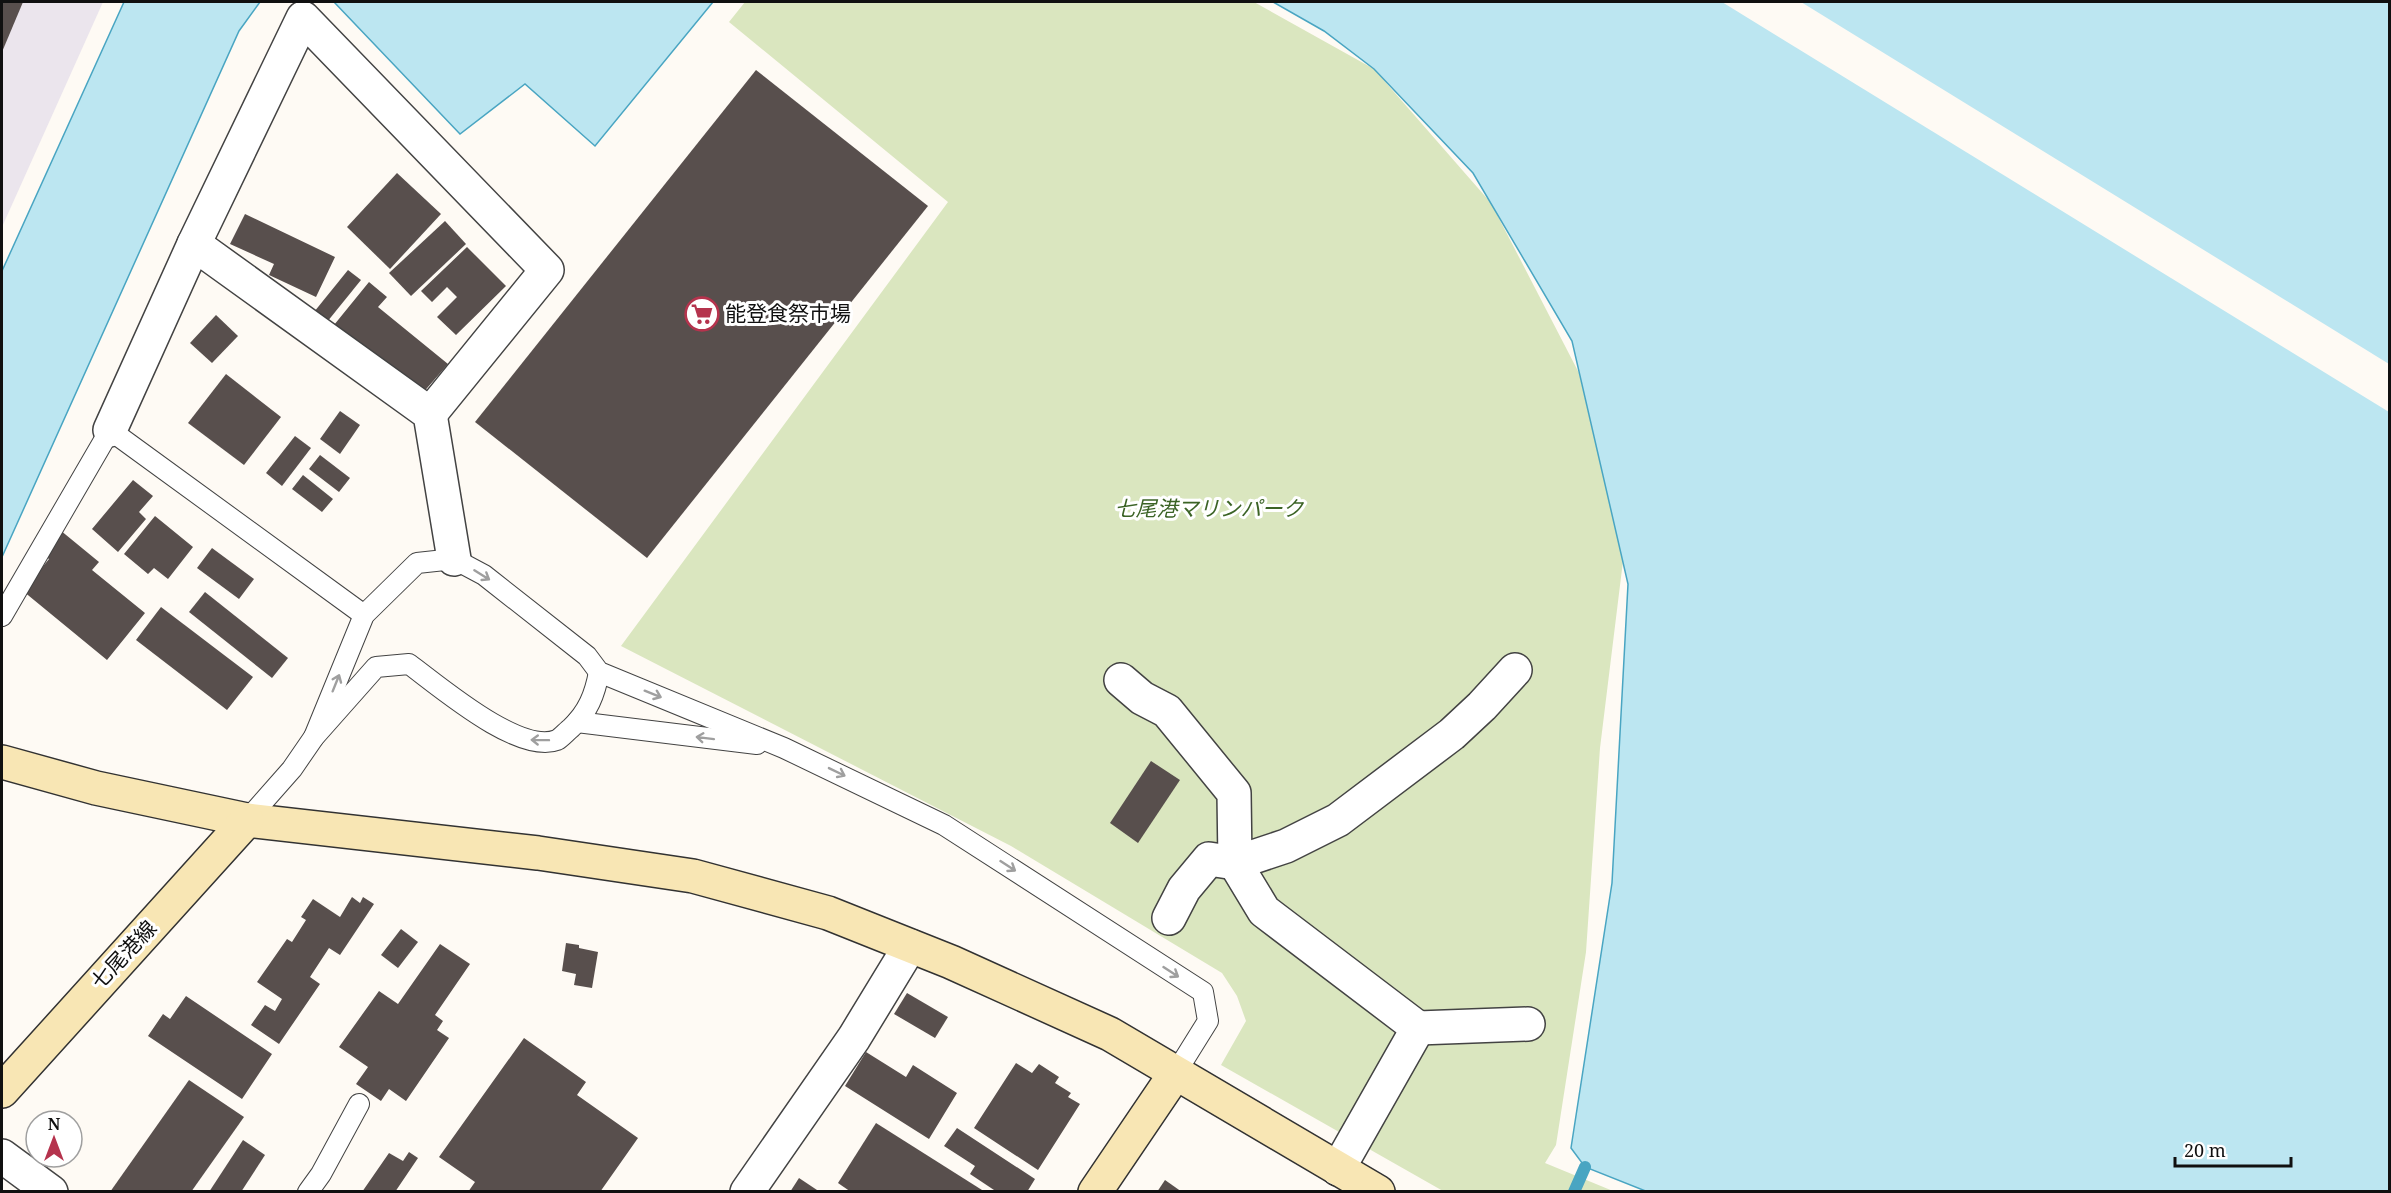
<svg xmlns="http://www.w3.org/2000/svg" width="2391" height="1193" font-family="'Noto Serif','Noto Sans JP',serif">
  <rect width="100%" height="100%" fill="#fefaf4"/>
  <path fill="#ebe5ed" d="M2,2h101l-101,225z"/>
  <path fill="#dae6bf" d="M745,2h509l120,67 117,134 88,170 44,188 -23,187 -14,204 -30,193 -11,18 68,28h-170l-222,-126 25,-44 -9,-25 -15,-23 -211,-127 -390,-200 327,-444 -219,-180z"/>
  <g fill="#bce6f1" stroke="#49a5c2" stroke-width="1.5">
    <path d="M124,2h136l-21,29 -237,526v-286z"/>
    <path d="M334,2h379l-118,144 -70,-62 -65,50z"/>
    <path d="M1273,2h1116v1189l-741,1 -63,-25 -14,-19 41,-265 16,-299 -56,-243 -99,-168 -99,-104 -50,-38z"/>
  </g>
  <path fill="#fefaf4" d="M1722,2h79l588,362v48z"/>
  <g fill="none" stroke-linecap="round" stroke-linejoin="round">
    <path stroke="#49a5c2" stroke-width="12" d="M1574,1192l11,-25"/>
  </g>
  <g fill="#584f4d">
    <path d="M2,2h21l-21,50z"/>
    <path d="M756,70l172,136 -281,352 -172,-136z"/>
    <path d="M397,173l44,41 -51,55 -43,-42z"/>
    <path d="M245,214l90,43 -19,40 -47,-22 5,-11 -44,-20z"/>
    <path d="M445,221l21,23 -55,52 -22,-23z"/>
    <path d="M467,247l39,39 -50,49 -19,-18 20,-20 -10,-10 -15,15 -11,-11z"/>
    <path d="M348,270l13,10 -34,42 -13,-10z"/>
    <path d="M369,282l18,15 -9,10 70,57 -27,31 -87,-70z"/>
    <path d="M216,315l22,21 -26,27 -22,-20z"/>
    <path d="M226,374l55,43 -37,48 -56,-42z"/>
    <path d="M340,411l20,14 -20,29 -20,-15z"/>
    <path d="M295,436l16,12 -29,38 -16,-13z"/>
    <path d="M320,455l30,23 -11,14 -30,-23z"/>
    <path d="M303,475l30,24 -11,13 -30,-23z"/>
    <path d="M133,480l20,16 -14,16 7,7 -28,33 -26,-23z"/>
    <path d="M155,516l38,31 -25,32 -14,-11 -6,6 -24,-20z"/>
    <path d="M60,530l39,32 -7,8 53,43 -38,47 -84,-69 26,-32 -8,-6z"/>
    <path d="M212,548l42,31 -15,20 -42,-31z"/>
    <path d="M205,592l83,66 -16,20 -83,-66z"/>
    <path d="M161,607l92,70 -26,33 -91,-70z"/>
    <path d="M1151,761l29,19 -42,63 -28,-20z"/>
    <path d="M352,897l8,6 3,-6 11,7 -34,51 -11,-7 -19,29 10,7 -41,60 -28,-19 14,-20 10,6 7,-12 -25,-17 30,-43 5,3 14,-22 -5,-3 12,-18 27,18z"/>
    <path d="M401,929l17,13 -20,26 -17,-13z"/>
    <path d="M566,943l13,2v3l19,4 -6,36 -18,-3 2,-11 -14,-3z"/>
    <path d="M440,944l30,20 -35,51 8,6 -6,9 12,8 -43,63 -17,-12 -8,12 -25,-17 12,-17 -29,-20 40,-56 19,13z"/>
    <path d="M907,993l41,24 -13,21 -41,-24z"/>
    <path d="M186,996l86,58 -30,45 -94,-63 15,-22 7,5z"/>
    <path d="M524,1038l62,44 -9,13 61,43 -38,54h-132l7,-10 -36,-25z"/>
    <path d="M866,1052l40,25 7,-12 44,28 -28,46 -84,-53z"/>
    <path d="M1016,1063l16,10 7,-9 20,13 -4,6 16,10 -3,4 12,7 -42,66 -64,-42z"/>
    <path d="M189,1080l55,37 -53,75h-81z"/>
    <path d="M876,1123l106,67 -1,2h-130l-13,-9z"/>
    <path d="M957,1128l78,51 -8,13h-30l-27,-18 5,-8 -31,-20z"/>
    <path d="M243,1140l22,15 -24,37h-32z"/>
    <path d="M409,1152l9,6 -23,34h-33l27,-39 14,8z"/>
    <path d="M799,1178l21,14h-30z"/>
    <path d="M1165,1180l17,12h-25z"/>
  </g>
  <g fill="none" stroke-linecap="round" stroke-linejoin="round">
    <g stroke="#434343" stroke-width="22">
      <g id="lane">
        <path d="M2,616l108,-186 254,185"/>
        <path d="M577,722l180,22"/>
        <path d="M314,737l50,-122 53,-52 37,-4 30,16 103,81 12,16 185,76 160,77 259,167 5,29 -33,53"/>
        <path d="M247,820l45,-51 22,-32 62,-70 33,-3c30,22 110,91 148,76 4,-2 10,-9 14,-12 17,-16 24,-34 28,-56"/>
        <path d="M308,1192l13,-18 38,-70"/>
      </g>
    </g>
    <g stroke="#434343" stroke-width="36">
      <g id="street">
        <path d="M194,244l236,170 24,145"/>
        <path d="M110,430l84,-186 109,-226 244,252 -117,144"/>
        <path d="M1121,680l21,18 25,13 67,82 1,70 29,48 154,117 -80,141"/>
        <path d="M1169,918l15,-29 25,-30 26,4 51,-17 52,-26 114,-86 30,-28 33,-36"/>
        <path d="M1418,1028l110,-4"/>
        <path d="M2,1156l49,36"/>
        <path d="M747,1192l107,-154 56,-92"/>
      </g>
    </g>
    <g stroke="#323232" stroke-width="36">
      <g id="secondary">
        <path d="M2,762l94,26 151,32 291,33 155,23 135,37 123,49 159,72 268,158"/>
        <path d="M2,1091l245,-271"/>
        <path d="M1095,1192l80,-118"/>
      </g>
    </g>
    <use href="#lane" stroke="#fff" stroke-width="20"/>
    <use href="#street" stroke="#fff" stroke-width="33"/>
    <use href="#secondary" stroke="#f8e6b4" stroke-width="33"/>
  </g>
  <defs><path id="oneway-shaft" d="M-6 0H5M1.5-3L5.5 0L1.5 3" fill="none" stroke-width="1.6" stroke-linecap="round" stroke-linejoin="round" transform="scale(1.5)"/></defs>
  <g stroke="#9f9f9f">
    <use href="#oneway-shaft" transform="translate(482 575) rotate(32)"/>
    <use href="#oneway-shaft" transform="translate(336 683) rotate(-68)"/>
    <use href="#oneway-shaft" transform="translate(653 694) rotate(22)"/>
    <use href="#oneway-shaft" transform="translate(705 738) rotate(-173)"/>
    <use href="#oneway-shaft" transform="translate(540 740) rotate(-179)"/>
    <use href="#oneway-shaft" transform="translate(837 772) rotate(26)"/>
    <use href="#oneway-shaft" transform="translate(1008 866) rotate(33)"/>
    <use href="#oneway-shaft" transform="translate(1171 972) rotate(33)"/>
  </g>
  <defs>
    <g id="supermarket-ring" transform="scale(1.725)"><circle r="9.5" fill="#fff" stroke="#b5334d" stroke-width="1.5"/><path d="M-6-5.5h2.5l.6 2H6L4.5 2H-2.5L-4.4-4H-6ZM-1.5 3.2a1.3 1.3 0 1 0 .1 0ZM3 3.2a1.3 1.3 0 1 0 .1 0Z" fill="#b5334d"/></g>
  </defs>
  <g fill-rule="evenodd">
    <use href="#supermarket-ring" x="702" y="314"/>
  </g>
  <g text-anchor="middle" stroke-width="6" stroke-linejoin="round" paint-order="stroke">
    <g font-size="21" fill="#101010" stroke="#fff" text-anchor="start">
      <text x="725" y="321">能登食祭市場</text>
    </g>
    <g font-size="21" font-style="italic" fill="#3b6325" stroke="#fff">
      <text x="1209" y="516">七尾港マリンパーク</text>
    </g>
    <g font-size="21" fill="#101010" stroke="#fff">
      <text transform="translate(124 955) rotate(-47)" y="7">七尾港線</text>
    </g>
  </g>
  <rect width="2391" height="1193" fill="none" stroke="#101010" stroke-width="6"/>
  <g transform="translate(54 1139)"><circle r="28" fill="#ffffff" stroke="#9f9f9f" stroke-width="1.5"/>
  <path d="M0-4.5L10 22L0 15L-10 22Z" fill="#b5334d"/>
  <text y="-9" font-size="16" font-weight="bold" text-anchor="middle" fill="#101010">N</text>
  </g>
  <path d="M2175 1157v9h116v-9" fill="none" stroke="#101010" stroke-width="3"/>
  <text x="2184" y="1157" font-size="18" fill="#101010" stroke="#ffffff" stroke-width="4.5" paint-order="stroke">20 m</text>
</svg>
